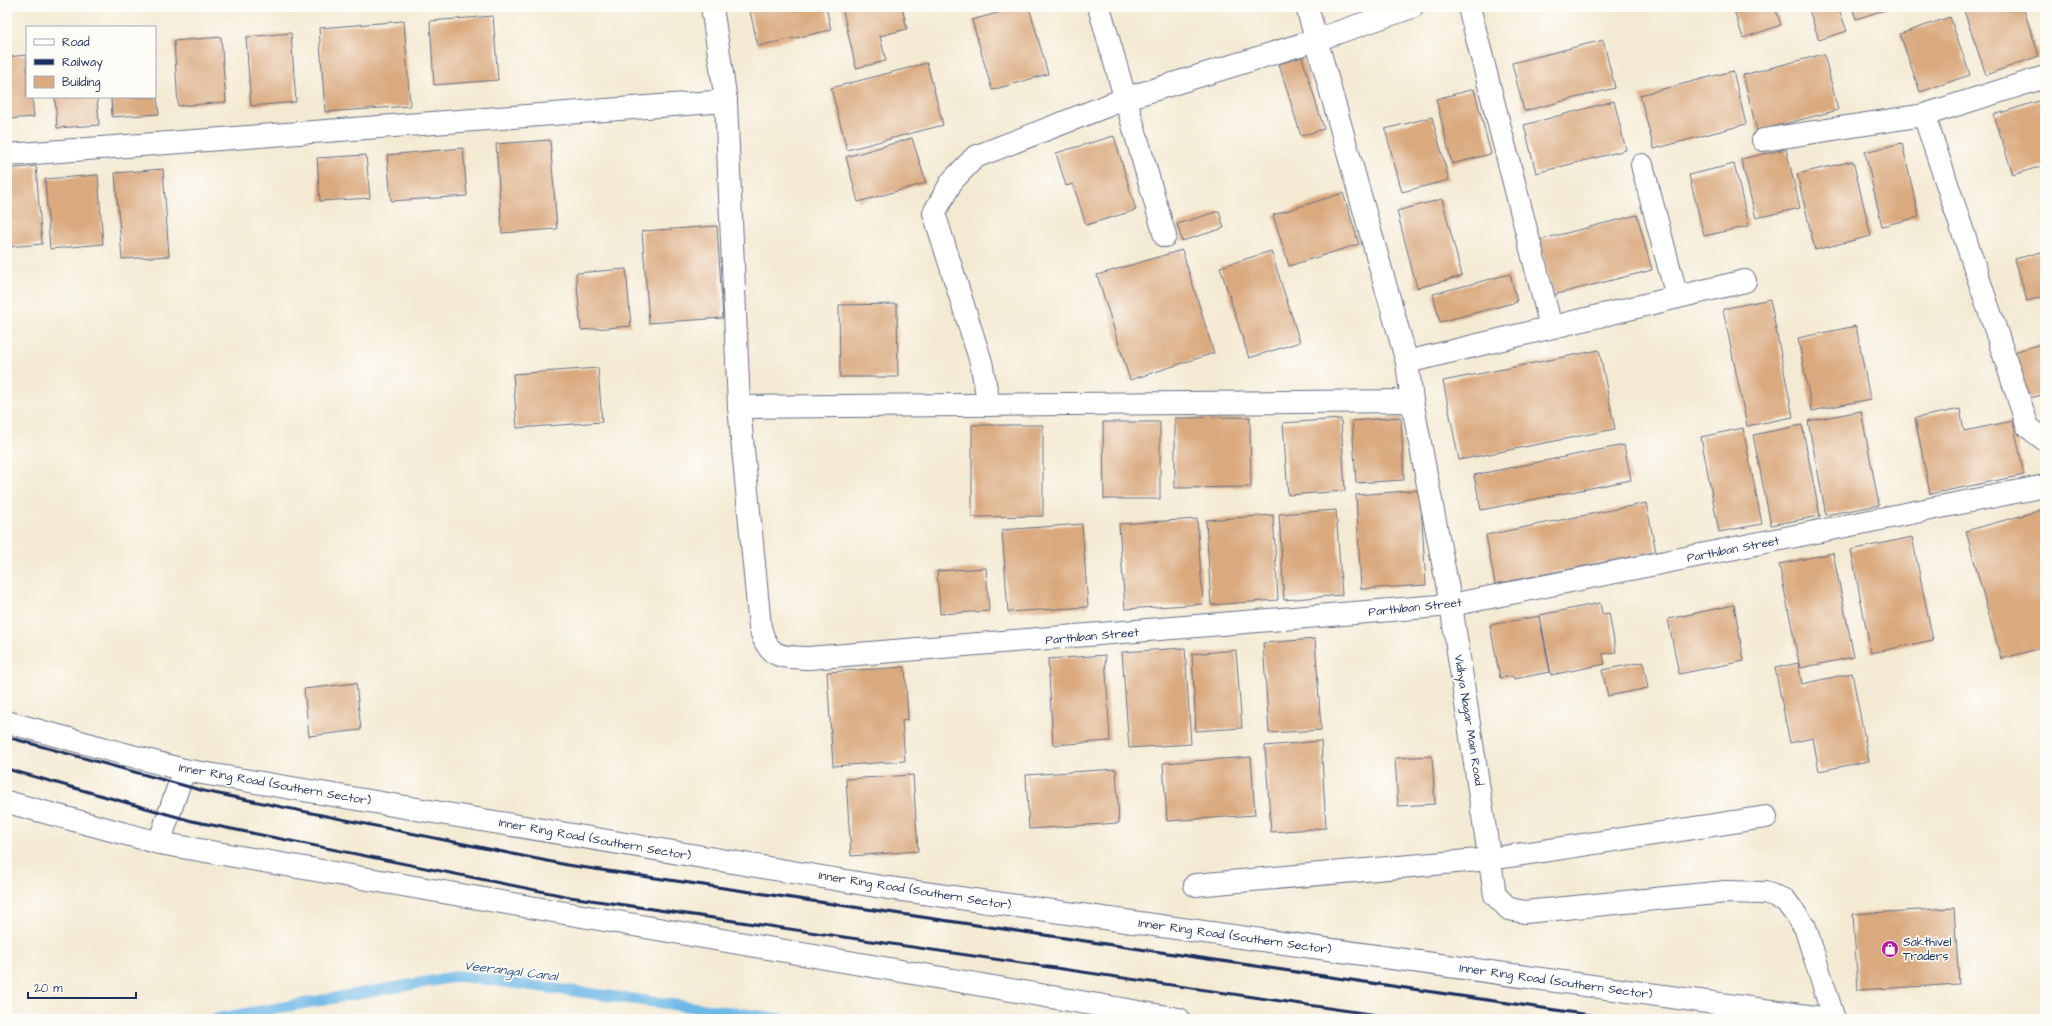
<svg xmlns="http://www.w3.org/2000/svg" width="2052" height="1026" font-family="'Architects Daughter',sans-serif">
  <rect width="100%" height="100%" fill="#fdfcf7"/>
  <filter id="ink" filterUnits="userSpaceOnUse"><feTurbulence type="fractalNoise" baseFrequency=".025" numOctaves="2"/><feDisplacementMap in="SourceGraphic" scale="8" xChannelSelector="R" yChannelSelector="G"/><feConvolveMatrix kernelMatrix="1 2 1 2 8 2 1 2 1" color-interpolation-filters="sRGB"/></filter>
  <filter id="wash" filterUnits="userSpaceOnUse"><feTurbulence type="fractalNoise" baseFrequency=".012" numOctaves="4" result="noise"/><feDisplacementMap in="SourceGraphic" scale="16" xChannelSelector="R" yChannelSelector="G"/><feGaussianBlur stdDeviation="0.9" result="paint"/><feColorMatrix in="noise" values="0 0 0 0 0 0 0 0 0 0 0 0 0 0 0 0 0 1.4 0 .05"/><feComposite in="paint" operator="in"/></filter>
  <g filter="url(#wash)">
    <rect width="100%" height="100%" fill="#f4ead3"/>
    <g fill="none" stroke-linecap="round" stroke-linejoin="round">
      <path stroke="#6db7e6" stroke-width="11" d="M215,1019l245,-43 322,43"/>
    </g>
    <g id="blocks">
      <g fill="#daa97e">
        <path d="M749,7h77l5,23 -73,16z"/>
        <path d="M842,7h60l5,22 -27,7 6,25 -30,7z"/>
        <path d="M1019,7h10l19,67 -56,16 -20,-70z"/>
        <path d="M1733,7h42l6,18 -38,13z"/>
        <path d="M1808,7h30l9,24 -28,9z"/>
        <path d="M1852,7h41l-37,12z"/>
        <path d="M2023,7l16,49 -53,19 -23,-67z"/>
        <path d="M493,16l5,64 -64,5 -4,-64z"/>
        <path d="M1950,17l20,58 -50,17 -20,-58z"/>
        <path d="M404,21l6,85 -85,6 -6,-84z"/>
        <path d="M291,33l5,69 -45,4 -5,-69z"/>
        <path d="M221,37l5,65 -48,4 -4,-65z"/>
        <path d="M1603,40l12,48 -91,23 -12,-48z"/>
        <path d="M1824,54l14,56 -81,21 -14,-56z"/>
        <path d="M27,55v42h5l2,20 -27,2v-62z"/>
        <path d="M1302,57l22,72 -23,7 -22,-72z"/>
        <path d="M927,63l16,62 -96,25 -16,-62z"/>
        <path d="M1733,71l13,53 -92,25 -14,-54z"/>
        <path d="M155,80l4,34 -47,3 -1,-20h44z"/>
        <path d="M1474,89l17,65 -39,10 -16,-65z"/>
        <path d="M55,97h42l2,28 -42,3z"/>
        <path d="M2045,99v66l-32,10 -19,-60z"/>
        <path d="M1614,101l12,49 -90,23 -12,-48z"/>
        <path d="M1432,117l17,63 -47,12 -17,-63z"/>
        <path d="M1114,136l22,74 -50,15 -13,-41 -7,2 -10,-33z"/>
        <path d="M912,138l14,45 -68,19 -12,-45z"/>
        <path d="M550,140l7,89 -55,4 -6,-89z"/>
        <path d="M1902,143l17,74 -37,9 -17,-74z"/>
        <path d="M463,148l4,48 -76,5 -4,-46z"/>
        <path d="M1786,149l14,59 -44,10 -15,-59z"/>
        <path d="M366,155l4,43 -50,3 -3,-43z"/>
        <path d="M1853,161l18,75 -56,14 -18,-76z"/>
        <path d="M1734,164l15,62 -45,10 -15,-61z"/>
        <path d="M36,166l6,78 -35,3v-78z"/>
        <path d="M163,169l6,87 -47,3 -7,-86z"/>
        <path d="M98,175l5,69 -53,5 -5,-70z"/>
        <path d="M1343,193l16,51 -70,22 -16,-51z"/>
        <path d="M1442,199l20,77 -45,12 -20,-77z"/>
        <path d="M1219,211l5,17 -42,13 -5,-17z"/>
        <path d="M1637,215l15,55 -99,25 -14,-55z"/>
        <path d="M717,226l6,92 -74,5 -7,-92z"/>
        <path d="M1182,250l32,103 -84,27 -33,-105z"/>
        <path d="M1271,251l29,91 -51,16 -29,-91z"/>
        <path d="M2045,251v45l-18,5 -12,-42z"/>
        <path d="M626,269l5,57 -50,4 -5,-57z"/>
        <path d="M1510,274l7,28 -77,20 -7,-28z"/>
        <path d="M1770,299l23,118 -46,9 -24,-117z"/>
        <path d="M897,304l1,73h-58l-1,-72z"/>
        <path d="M1856,326l14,73 -58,12 -14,-73z"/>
        <path d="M2045,343v51l-18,5 -13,-47z"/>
        <path d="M1599,350l16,79 -156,31 -16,-79z"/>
        <path d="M598,368l4,54 -85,6 -4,-54z"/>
        <path d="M1960,409l4,22 49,-10 11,54 -94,19 -15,-76z"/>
        <path d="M1861,411l18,94 -53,10 -18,-94z"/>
        <path d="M1250,417l1,70 -76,1v-70z"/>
        <path d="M1401,417l3,63 -48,3 -4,-62z"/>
        <path d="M1341,419l4,72 -57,4 -5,-72z"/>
        <path d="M1103,422h57v77h-56z"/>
        <path d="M972,425h71v91l-71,1z"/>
        <path d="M1802,425l18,91 -49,9 -18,-90z"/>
        <path d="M1743,428l19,96 -43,8 -18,-95z"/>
        <path d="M1624,445l7,35 -150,30 -7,-35z"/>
        <path d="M1420,490l6,95 -65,4 -5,-94z"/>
        <path d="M1646,503l10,49 -161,32 -9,-49z"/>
        <path d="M2045,509v138l-44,12 -35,-128z"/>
        <path d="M1336,510l6,85 -58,5 -5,-86z"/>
        <path d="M1273,515l5,85 -67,5 -5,-85z"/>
        <path d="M1197,519l6,85 -78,5 -6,-85z"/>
        <path d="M1082,524l6,83 -80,5 -6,-82z"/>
        <path d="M1912,537l21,103 -62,13 -20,-103z"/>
        <path d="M1833,553l21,104 -54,11 -21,-104z"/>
        <path d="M986,568l3,43 -49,3 -3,-43z"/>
        <path d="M1600,603l2,11 7,-1 7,39 -13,2 2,10 -54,11 -11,-60z"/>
        <path d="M1734,605l10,56 -65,13 -11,-55z"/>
        <path d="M1539,616l11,56 -36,7 -1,-3 -13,2 -10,-53z"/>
        <path d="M1315,639l6,91 -52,3 -6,-90z"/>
        <path d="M1185,648l6,96 -62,4 -7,-96z"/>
        <path d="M1236,650l6,78 -46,3 -4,-77z"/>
        <path d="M1105,655l5,86 -57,4 -5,-86z"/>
        <path d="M1643,662l5,26 -40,8 -6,-26z"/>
        <path d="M1798,663l4,21 50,-11 17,88 -50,10 -6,-33 -23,5 -15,-75z"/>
        <path d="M905,667l3,52 -6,1 3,41 -72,5 -6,-94z"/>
        <path d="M356,683l5,47 -52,6 -5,-47z"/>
        <path d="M1321,741l5,87 -55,4 -6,-86z"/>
        <path d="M1432,756l3,48 -37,2 -3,-48z"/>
        <path d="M1251,757l4,58 -88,6 -4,-58z"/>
        <path d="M1116,769l3,54 -90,6 -3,-54z"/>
        <path d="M913,775l5,76 -67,5 -5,-77z"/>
        <path d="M1954,908l5,76 -101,6 -5,-76z"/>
      </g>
    </g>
  </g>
  <g filter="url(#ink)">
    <use href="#blocks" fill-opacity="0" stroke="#677087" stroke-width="1"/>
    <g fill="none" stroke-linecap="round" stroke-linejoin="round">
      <g stroke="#677087" stroke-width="24">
        <g id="street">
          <path d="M712,7l14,94 13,306 21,220c8,31 19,30 49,31l642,-53 594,-119"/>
          <path d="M1099,7l66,229"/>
          <path d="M1307,7l100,355 5,39 39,204 44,290 14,14 16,3 200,-20 40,1 20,7 20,27 29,92"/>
          <path d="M1469,7l82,320"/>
          <path d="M1924,115l104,312 17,13"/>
          <path d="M1763,140l161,-25 121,-38"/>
          <path d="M7,155l719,-54"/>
          <path d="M1642,165l35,132"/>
          <path d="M1407,362l338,-81"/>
          <path d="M989,405l-8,-43 -47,-149 18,-32 23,-24 152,-59 189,-58 96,-33"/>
          <path d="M739,407l673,-6"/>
          <path d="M1195,885l295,-26 276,-42"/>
        </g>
      </g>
      <g stroke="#677087" stroke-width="24">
        <g id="primary">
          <path d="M7,722l177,48 704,118 941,131"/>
          <path d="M7,802l152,41 1020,176"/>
          <path d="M159,843l25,-73"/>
        </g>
      </g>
      <use href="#street" stroke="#fff" stroke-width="22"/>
      <use href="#primary" stroke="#fff" stroke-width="22"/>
      <g stroke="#1b2f5e" stroke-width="3">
        <path d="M7,737l197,54 363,74 1050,154"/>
        <path d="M7,769l185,52 378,76 834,122"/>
      </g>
    </g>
  </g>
  <defs>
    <g id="shop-disc" transform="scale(0.9)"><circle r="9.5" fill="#b5179e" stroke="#fdfcf7"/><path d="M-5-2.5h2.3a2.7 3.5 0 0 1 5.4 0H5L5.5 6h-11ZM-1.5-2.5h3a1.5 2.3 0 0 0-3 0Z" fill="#fff"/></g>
  </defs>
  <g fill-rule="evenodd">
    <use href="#shop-disc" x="1890" y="949"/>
  </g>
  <g text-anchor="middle" stroke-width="3.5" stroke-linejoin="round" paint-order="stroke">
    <g font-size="12" fill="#1b2f5e" stroke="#fdfcf7">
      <text transform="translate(1733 549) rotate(-11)" y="4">Parthiban Street</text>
      <text transform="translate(1415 607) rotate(-6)" y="4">Parthiban Street</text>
      <text transform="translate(1092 636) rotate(-5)" y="4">Parthiban Street</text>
      <text transform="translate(1469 720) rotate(81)" y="4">Vidhya Nagar Main Road</text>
      <text transform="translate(275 784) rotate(10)" y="4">Inner Ring Road (Southern Sector)</text>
      <text transform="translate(595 839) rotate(10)" y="4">Inner Ring Road (Southern Sector)</text>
      <text transform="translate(915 890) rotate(9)" y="4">Inner Ring Road (Southern Sector)</text>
      <text transform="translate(1235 936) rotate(8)" y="4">Inner Ring Road (Southern Sector)</text>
      <text transform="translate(1556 981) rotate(8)" y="4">Inner Ring Road (Southern Sector)</text>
    </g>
    <g font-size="12" fill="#1b2f5e" stroke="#fdfcf7" text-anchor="start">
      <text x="1903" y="946">Sakthivel<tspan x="1903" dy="14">Traders</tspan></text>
    </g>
    <g font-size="13" font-style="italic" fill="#345887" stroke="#fdfcf7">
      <text transform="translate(511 970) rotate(7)" y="5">Veerangal Canal</text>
    </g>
  </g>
  <rect width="2052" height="1026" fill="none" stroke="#fdfcf7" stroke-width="24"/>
  <rect x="26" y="26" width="130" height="72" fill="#fdfcf7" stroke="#a3aaba"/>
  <rect x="34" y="39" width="20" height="6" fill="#ffffff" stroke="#a3aaba"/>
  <text x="62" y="46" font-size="12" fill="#1b2f5e">Road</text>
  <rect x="34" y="59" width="20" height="6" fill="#1b2f5e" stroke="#a3aaba"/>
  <text x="62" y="66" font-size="12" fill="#1b2f5e">Railway</text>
  <rect x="34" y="76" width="20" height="12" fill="#daa97e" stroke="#a3aaba"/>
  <text x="62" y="86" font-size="12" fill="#1b2f5e">Building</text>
  <path d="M28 992v6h108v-6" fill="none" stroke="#1b2f5e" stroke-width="2"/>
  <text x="34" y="992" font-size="12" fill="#1b2f5e" stroke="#fdfcf7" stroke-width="3" paint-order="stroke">20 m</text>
</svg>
